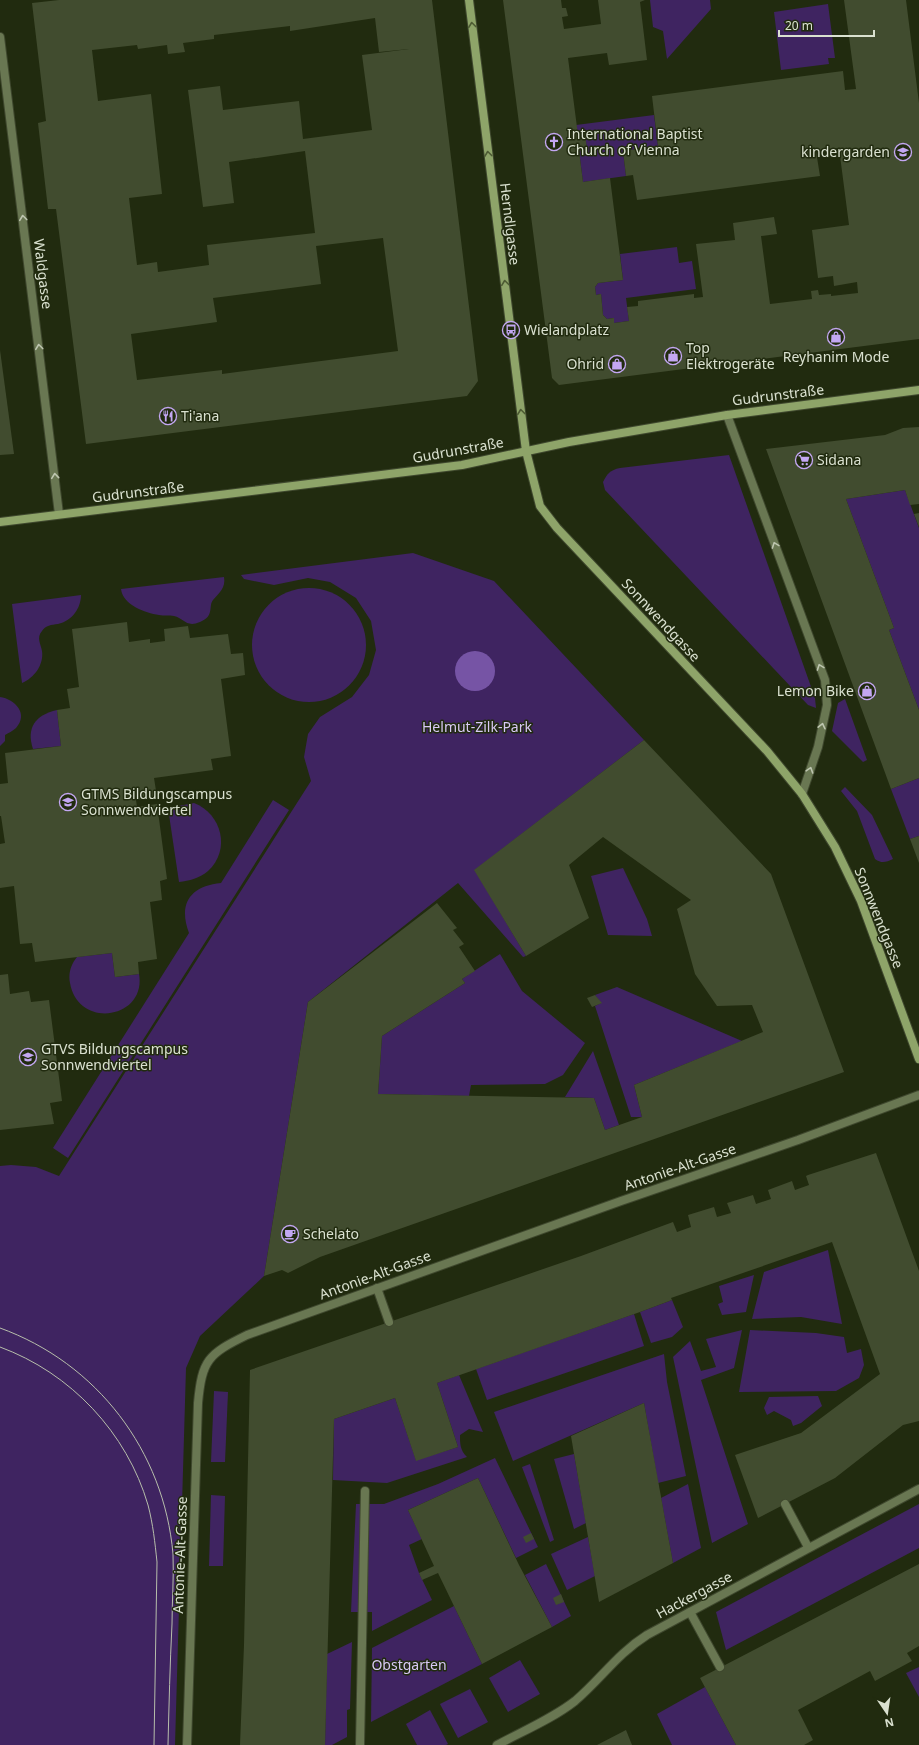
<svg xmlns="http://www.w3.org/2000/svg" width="919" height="1745" font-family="'Noto Sans',sans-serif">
  <rect width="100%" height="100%" fill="#212b0f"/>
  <g fill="#3f2461">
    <path d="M650,0h60l1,9 -44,50 -4,-28 -10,-4z"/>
    <path d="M828,4l7,54h-7l1,6 -48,6 -7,-58z"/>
    <path d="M654,115l4,31 -35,5 3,25 -43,6 -4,-31 8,-1 -2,-16 -7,1 -2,-10z"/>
    <path d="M677,247l2,16 13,-2 4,28 -70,9 3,23 -15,2v-5l-7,1 -4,-4 -2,-21 -5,1 -1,-8 3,-4 25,-3 -3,-26z"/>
    <path d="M729,455l86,243 1,10 -8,-3 -203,-215 -2,-8c4,-8 7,-12 17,-14z"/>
    <path d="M905,490l14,38v182l-30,-80 5,-2 -48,-129z"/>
    <path d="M413,553l81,28 150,159 -169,130 51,86 -3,1 -65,-74 -150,119 -44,274 -64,60 -14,32 -11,377h-175v-579l11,-1 25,2 23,9 252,-395 -7,-24 4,-23 12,-17 32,-20 17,-22 7,-25 -5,-29 -15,-23 -26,-16 -22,-4 -34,7 -30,-6 -3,-4z"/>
    <path d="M224,577c2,11 -5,16 -11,23 -5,6 2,16 -13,22 -14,6 -16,-4 -26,-6 -5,-1 -10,0 -15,-1 -14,-2 -36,-10 -38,-26z"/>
    <circle cx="309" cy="645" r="57"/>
    <path d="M81,595c0,13 -9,26 -23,29 -7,1 -12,1 -16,7 -6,7 -1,13 0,20 2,14 -8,27 -20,32l-10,-79z"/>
    <path d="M0,697c15,2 29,17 16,31 -3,3 -8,5 -11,7v6l-5,5z"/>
    <path d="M845,699l22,61 -4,2 -31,-31 6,-28z"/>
    <path d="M57,710l4,36 -28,3c-7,-21 2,-34 24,-39z"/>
    <path d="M919,778v58l-9,3 -19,-50z"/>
    <path d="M845,787l27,28 21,44c-7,3 -11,5 -18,0l-18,-48 -16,-20z"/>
    <path d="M273,800l16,10 -221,348 -15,-10 136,-215c-11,-29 1,-47 32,-50z"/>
    <path d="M194,803c28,11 37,47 14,68 -8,7 -19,10 -29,11l-11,-74z"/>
    <path d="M623,868l24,51 5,17 -44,-1 -17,-59z"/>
    <path d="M112,953l3,24 24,-3c8,45 -61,56 -69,9 -2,-9 1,-19 7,-26z"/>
    <path d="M500,954l22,37 63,52 -22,32 -18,9 -74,1 -2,11 -91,-2 4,-58 83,-53 -3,-4z"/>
    <path d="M617,987l125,54 -108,44 8,32h-11l-36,-111 6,-3 -6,-8z"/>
    <path d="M593,1051l26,74 -14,5 -11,-32 -29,-1z"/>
    <path d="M828,1250l14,74 -41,-7 -49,2 12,-47z"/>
    <path d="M754,1275l-8,37 -24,3 -4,-11 5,-2 -4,-16z"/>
    <path d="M672,1300l11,27 -11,10 -21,6 -11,-31z"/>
    <path d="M634,1314l10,32 -157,54 -11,-31z"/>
    <path d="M742,1330l-8,38 -33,12 47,144 -36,19 -39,-186 17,-16 11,30 15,-4 -10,-28z"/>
    <path d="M750,1330l66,3 28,4 3,16 14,-4 3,16 -5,13 -23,13 -97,1z"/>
    <path d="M664,1354l3,28 19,94 -28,7 -14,-80 -131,58 -19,-49z"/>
    <path d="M459,1375l24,57 -14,-3 -9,6c0,9 0,15 7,22l-80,26 -54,-3 1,-61 61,-21 21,62 42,-13 -21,-64z"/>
    <path d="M214,1391l14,1 -3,70h-14z"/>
    <path d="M818,1396l4,10 -21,17 -8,3 -2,-6 -17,-9 -7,4 -3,-7 5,-11z"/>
    <path d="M574,1454l12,69 -12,6 -20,-70z"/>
    <path d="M495,1458l43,89 -22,11 -38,-80 -70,32 14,29 -13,6 10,28 13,27 -60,31v-19h-21l5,-108h28l54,-20z"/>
    <path d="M530,1464l24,76 -4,2 -28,-75z"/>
    <path d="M688,1484l13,64 -28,15 -12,-65z"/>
    <path d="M211,1495l14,1 -2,70h-14z"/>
    <path d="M919,1504v44l-193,102 -10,-38z"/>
    <path d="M588,1537l7,39 -28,14 -16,-36z"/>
    <path d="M546,1564l25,52 -19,11 -27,-52z"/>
    <path d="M454,1606l28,58 -111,58 1,-74z"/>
    <path d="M352,1642l-2,67 -3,1v27l-15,8h-7l2,-91z"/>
    <path d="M520,1660l20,34 -32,18 -19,-34z"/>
    <path d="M919,1667v30l-13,-24z"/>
    <path d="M705,1687l31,58h-64l-15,-31z"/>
    <path d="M470,1689l18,33 -30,16 -18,-34z"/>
    <path d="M430,1710l18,34 -2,1h-29l-11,-21z"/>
  </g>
  <circle fill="#7654a5" cx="475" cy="671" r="20"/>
  <g fill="#414c2f" fill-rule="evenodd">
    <path d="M59,0h373l46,381 -11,15 -381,48 -30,-235h-8l-10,-86 8,-2 -14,-118zM375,18l4,34 30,-3 -47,6 10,75 -69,9 -4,-38 -76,9 -3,-24 -32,4 15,117 31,-4 -5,-41 76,-11 10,82 -108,12 2,20 -51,7 -1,-10 -20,3 -8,-67 33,-4 -11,-100 -53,7 -6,-51 45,-5 1,4 29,-4 1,9 17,-2 -2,-9 31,-4v-4l76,-9v5zM383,238l15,113 -176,23v-4l-85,10 -6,-46 86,-12 -4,-24 108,-14 -5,-38z"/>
    <path d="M503,0h58l1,8h4l2,8 -6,1 2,12 37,-5 -3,-24h47l-5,2 7,58 -38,5 -2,-12 -39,5 10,77 7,-2 2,17 -8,1 4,31 27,-4 13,102 -25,3 -3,4 1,8 5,-1 2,21 4,4 7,-1v5l15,-2 -2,-14 11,-1v-5l56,-7v4l9,-1 -7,-53 39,-4 -2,-17 41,-6 3,17 -16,2 9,68 42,-5 -1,-8 7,-1 1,5 12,-1v2l27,-3 -1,-11 -23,4 -1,-10 -15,2 -6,-48 37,-5 -10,-77 -23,3 4,25 -183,24 -4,-25 -7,1 -3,-25 35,-5 -6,-50 191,-25 2,19 11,-1 -12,-89h62l13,103v236l-360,46 -7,-7z"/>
    <path d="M0,350l14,104 -14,1z"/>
    <path d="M919,427v77l-9,1 -5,-15 -59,9 48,129 -5,2 30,80v68l-28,11 -125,-340 119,-14 18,-7z"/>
    <path d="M919,513v14l-5,-13z"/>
    <path d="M127,622l2,20 21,-3v4l15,-2 -1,-12 24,-3 2,12 38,-4 3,20 12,-1 2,22 -24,4 10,77 -20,3 2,11 -59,8 3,19 -21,3 1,7 20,-3 10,75 -7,2 2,19 -12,2 7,57 -19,3 1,12 -24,3 -3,-24 -77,9 -3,-19 -12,1 -6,-58 -14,2v-44l5,-1 -4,-27h-1v-32l8,-1 -3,-30 56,-7 -4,-36 13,-2 -3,-19 12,-2 -7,-58z"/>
    <path d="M644,740l127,134 73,198 -524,185 -32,16 -6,-3 -18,6 44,-274 129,-99 20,25 -4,2 11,14 -5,3 16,24 -13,8 3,4 -83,53 -4,58 216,4 11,32 37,-13 -8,-32 129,-53 -11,-27 -35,1 -22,-32 -18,-65 14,-9 -88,-63 -34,28 20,53 -63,38 -52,-86z"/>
    <path d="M919,836v27l-9,-24z"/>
    <path d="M8,974l2,20 19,-3 2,11 18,-2 13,101 -12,2 4,21 -54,6v-155z"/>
    <path d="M595,995l7,8 -10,4 -5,-9z"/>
    <path d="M876,1153l43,118v150l-16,4 -68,53 -77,40 -23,-63 66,-22 79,-59 -48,-132 -161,56 1,2 -32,12 -203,71 21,64 -42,14 -21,-63 -61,21 -9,326h-85l4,-100 6,-275 331,-114 92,-34 4,10 14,-5 -3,-12 26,-8 3,10 14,-4 -4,-10 26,-8 3,9 15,-5 -3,-9 24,-9 3,9 14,-5 -3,-9 2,-1z"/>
    <path d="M644,1403l29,160 -74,39 -28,-166z"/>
    <path d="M478,1478l41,87 33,62 -70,37 -44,-91 -16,7 -3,-7 15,-7 -26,-56z"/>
    <path d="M531,1533l3,6 -8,4 -3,-6z"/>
    <path d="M919,1564v82l-12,7 5,8 -37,20 -5,-10 -72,39 15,30 -9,5h-68l-36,-67z"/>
    <path d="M561,1594l3,8 -8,3 -3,-7z"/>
    <path d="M626,1730l6,15h-35z"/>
  </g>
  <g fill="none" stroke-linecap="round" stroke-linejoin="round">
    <g stroke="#3f482e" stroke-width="10">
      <g id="lane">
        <path d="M377,1288l12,34"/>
        <path d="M785,1504l23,43"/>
        <path d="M690,1612l30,55"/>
        <path d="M360,1745l5,-254"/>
      </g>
    </g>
    <g stroke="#3f482e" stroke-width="10">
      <g id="street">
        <path d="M0,37l59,477"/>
        <path d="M727,415l98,265 2,25 -9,42 -16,47"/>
        <path d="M187,1745l11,-342c4,-43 10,-49 49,-68l374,-134 177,-61 121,-45"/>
        <path d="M497,1745c26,-14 55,-26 78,-44 26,-22 42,-47 72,-66l272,-146"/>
      </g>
    </g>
    <g stroke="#3f482e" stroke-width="10">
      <g id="secondary">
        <path d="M469,0l57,451 14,55 17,22 210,223 35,43 33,53 26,54 58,158"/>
        <path d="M0,522l462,-57 107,-23 158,-27 192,-25"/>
      </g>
    </g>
    <use href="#lane" stroke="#697752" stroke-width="8"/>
    <use href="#street" stroke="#697752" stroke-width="8"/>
    <use href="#secondary" stroke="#8ea469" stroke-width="8"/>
    <g stroke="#b7beab" stroke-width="1">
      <path d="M0,1328c97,35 164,123 173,226 1,23 -1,47 -1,70 -2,40 -3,81 -4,121"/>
      <path d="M0,1347c71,26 127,86 148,158 5,19 7,38 9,57l-3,183"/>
    </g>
  </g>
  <defs><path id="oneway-chevron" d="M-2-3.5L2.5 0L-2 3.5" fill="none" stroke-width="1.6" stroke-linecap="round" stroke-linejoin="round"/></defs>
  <g stroke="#4d5b33">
    <use href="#oneway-chevron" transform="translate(472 25) rotate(-97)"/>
    <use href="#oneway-chevron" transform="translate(488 154) rotate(-97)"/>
    <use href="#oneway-chevron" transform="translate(505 283) rotate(-97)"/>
    <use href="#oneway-chevron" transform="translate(521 412) rotate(-97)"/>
  </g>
  <g stroke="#bec6b0">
    <use href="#oneway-chevron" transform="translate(23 218) rotate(-97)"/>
    <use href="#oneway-chevron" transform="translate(39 347) rotate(-97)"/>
    <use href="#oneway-chevron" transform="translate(55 476) rotate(-96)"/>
    <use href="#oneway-chevron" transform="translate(775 545) rotate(-110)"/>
    <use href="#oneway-chevron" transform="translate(820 667) rotate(-110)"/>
    <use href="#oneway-chevron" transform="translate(822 726) rotate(-77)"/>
    <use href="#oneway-chevron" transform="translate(810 770) rotate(-72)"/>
  </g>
  <defs>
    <g id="church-ring" transform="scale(0.9)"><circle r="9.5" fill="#212b0f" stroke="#c3a7f2" stroke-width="1.5"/><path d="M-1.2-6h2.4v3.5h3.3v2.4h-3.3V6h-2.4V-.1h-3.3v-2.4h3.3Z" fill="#c3a7f2"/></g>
    <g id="school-ring" transform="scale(0.9)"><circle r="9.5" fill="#212b0f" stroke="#c3a7f2" stroke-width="1.5"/><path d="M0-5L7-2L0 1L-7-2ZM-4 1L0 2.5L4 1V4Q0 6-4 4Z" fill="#c3a7f2"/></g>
    <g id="bus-ring" transform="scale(0.9)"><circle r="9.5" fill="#212b0f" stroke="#c3a7f2" stroke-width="1.5"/><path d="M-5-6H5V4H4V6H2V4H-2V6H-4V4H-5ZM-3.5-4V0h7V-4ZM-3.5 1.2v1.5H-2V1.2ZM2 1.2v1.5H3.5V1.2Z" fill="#c3a7f2"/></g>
    <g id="shop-ring" transform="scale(0.9)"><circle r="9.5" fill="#212b0f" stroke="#c3a7f2" stroke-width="1.5"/><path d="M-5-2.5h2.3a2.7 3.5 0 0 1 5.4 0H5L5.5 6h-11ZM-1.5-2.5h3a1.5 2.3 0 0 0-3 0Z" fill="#c3a7f2"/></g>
    <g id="restaurant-ring" transform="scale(0.9)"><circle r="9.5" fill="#212b0f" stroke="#c3a7f2" stroke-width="1.5"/><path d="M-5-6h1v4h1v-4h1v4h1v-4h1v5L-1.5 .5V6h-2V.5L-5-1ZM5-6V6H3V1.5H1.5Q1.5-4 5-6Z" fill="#c3a7f2"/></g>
    <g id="supermarket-ring" transform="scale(0.9)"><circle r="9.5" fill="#212b0f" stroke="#c3a7f2" stroke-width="1.5"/><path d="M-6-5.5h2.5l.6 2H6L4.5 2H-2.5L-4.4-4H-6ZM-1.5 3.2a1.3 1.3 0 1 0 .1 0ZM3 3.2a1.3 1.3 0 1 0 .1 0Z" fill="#c3a7f2"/></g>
    <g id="cafe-ring" transform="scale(0.9)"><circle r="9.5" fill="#212b0f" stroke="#c3a7f2" stroke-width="1.5"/><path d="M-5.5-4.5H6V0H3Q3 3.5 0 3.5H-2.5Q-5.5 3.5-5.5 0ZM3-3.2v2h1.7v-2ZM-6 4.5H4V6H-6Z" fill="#c3a7f2"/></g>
  </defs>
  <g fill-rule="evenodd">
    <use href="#church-ring" x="554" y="142"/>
    <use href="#school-ring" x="903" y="152"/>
    <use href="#bus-ring" x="511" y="330"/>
    <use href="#shop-ring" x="836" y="337"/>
    <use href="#shop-ring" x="673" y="356"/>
    <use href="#shop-ring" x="617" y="364"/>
    <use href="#restaurant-ring" x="168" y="416"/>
    <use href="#supermarket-ring" x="804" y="460"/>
    <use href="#shop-ring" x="867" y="691"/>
    <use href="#school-ring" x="68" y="802"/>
    <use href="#school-ring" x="28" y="1057"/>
    <use href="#cafe-ring" x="290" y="1234"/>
  </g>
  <g text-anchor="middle" stroke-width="3" stroke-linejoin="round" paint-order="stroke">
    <g font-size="14" fill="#dae1d0" stroke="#212b0f" text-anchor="start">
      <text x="567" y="139">International Baptist<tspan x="567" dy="16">Church of Vienna</tspan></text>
      <text x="890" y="157" text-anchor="end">kindergarden</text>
      <text x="524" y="335">Wielandplatz</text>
      <text x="686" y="353">Top<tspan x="686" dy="16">Elektrogeräte</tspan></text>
      <text x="836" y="362" text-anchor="middle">Reyhanim Mode</text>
      <text x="604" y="369" text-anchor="end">Ohrid</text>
      <text x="181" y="421">Ti'ana</text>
      <text x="817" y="465">Sidana</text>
      <text x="854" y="696" text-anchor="end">Lemon Bike</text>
      <text x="81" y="799">GTMS Bildungscampus<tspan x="81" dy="16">Sonnwendviertel</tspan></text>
      <text x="41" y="1054">GTVS Bildungscampus<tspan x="41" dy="16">Sonnwendviertel</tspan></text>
      <text x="303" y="1239">Schelato</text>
    </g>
    <g font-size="14" fill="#dae1d0" stroke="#212b0f">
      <text transform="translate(510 224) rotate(83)" y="5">Herndlgasse</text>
      <text transform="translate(43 274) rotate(83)" y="5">Waldgasse</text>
      <text transform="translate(778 395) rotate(-7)" y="5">Gudrunstraße</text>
      <text transform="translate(458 450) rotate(-10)" y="5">Gudrunstraße</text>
      <text transform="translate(138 492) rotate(-7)" y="5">Gudrunstraße</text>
      <text transform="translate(661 620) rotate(47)" y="5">Sonnwendgasse</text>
      <text transform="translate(879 918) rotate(68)" y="5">Sonnwendgasse</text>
      <text transform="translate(680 1167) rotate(-19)" y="5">Antonie-Alt-Gasse</text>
      <text transform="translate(375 1275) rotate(-20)" y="5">Antonie-Alt-Gasse</text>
      <text transform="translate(180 1555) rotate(-88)" y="5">Antonie-Alt-Gasse</text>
      <text transform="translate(694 1595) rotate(-28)" y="5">Hackergasse</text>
    </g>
    <g font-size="14" fill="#d9c9f6" stroke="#212b0f">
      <text x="477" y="732">Helmut-Zilk-Park</text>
      <text x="409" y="1670">Obstgarten</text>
    </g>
  </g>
  <g transform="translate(887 1713) rotate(167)" stroke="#212b0f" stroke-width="3" paint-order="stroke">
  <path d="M0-3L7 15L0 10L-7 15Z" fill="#dae1d0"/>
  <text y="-6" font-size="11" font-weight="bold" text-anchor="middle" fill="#dae1d0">N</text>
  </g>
  <path d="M779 30v6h95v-6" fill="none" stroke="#dae1d0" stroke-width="2"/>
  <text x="785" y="30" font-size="12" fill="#dae1d0" stroke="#212b0f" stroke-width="3" paint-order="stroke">20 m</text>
</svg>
